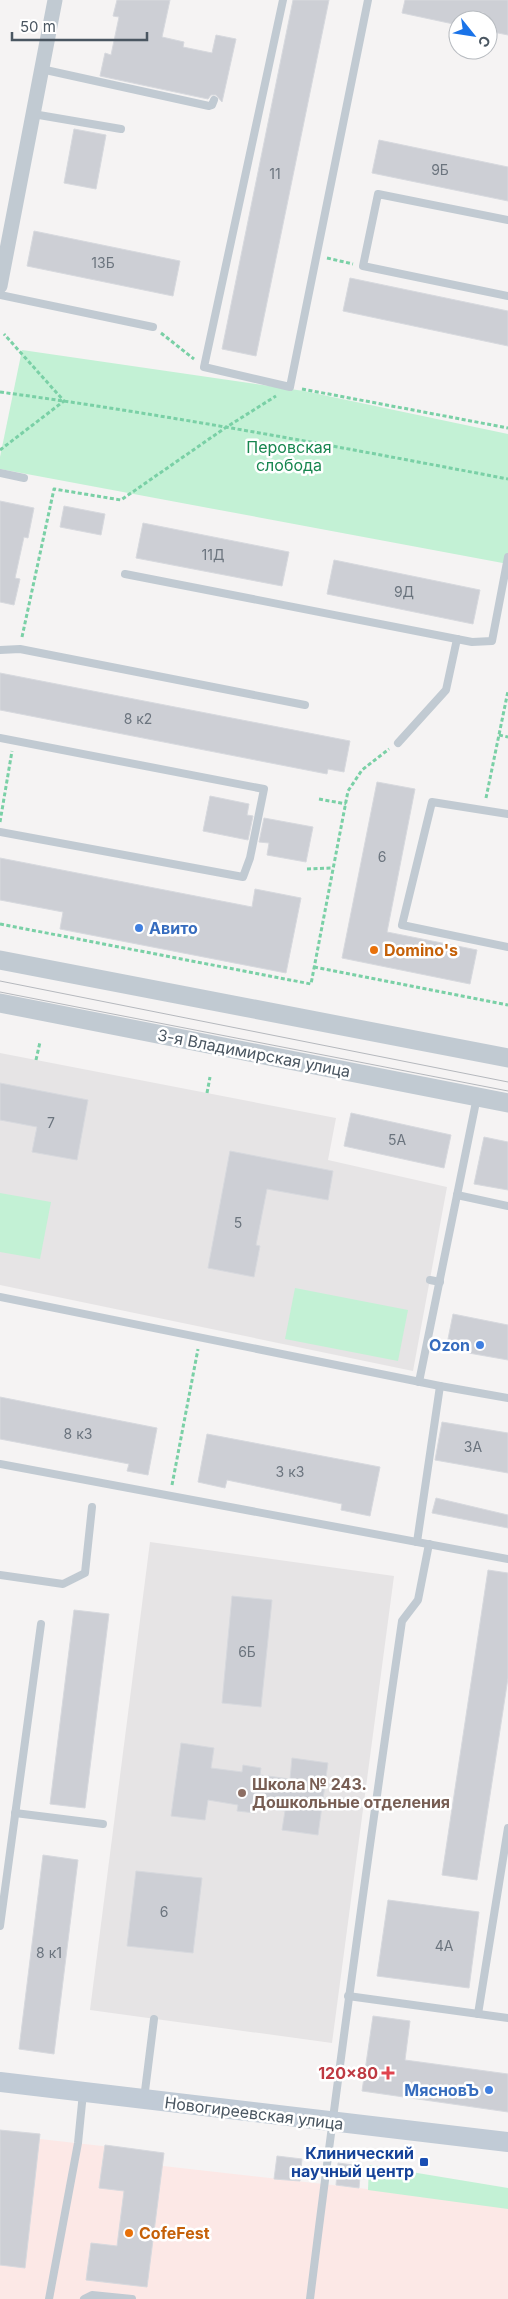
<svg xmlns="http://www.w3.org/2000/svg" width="508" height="2299" font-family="Inter,sans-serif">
  <rect width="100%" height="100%" fill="#f5f3f3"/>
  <g fill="#e6e4e5">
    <path d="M0,1053l336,65 -8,42 119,27 -34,184 -413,-86z"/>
    <path d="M150,1542l244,34 -62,467 -242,-33z"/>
  </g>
  <path fill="#fce8e6" d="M0,2130l40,4v5l124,14 -1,13 196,22 149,20v91h-508z"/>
  <g fill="#c3f1d5">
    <path d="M22,350l282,41 204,43v130l-508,-95v-12z"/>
    <path d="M0,1193l51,9 -11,57 -40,-7z"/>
    <path d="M295,1288l113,22 -10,51 -113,-22z"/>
    <path d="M369,2165l139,23v21l-140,-19z"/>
  </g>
  <g fill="#cdcfd5" stroke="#d7d9de">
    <path d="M117,0h53l-8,37 22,5 -1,5 29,6 4,-18 20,4 -14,63 -6,-7h-5l-3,4 -108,-23 5,-23 6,2 8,-38 -6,-1z"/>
    <path d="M293,0h36l-73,356 -34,-7z"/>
    <path d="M405,0h103v35l-20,-4v-11h-30v5l-56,-12z"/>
    <path d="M74,129l32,6 -10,54 -32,-6z"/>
    <path d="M379,140l129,27v34l-136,-28z"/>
    <path d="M34,231l146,30 -7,35 -146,-30z"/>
    <path d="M350,278l158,33v35l-165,-35z"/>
    <path d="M0,501l34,7 -6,30 -4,-1 -9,41 5,1 -6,26 -14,-3z"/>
    <path d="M64,506l41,8 -4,21 -41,-8z"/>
    <path d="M143,523l146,29 -7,34 -146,-28z"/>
    <path d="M334,560l146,30 -7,34 -146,-30z"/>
    <path d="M0,673l350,68 -6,31 -16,-3 -1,5 -327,-64z"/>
    <path d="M377,782l38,7 -28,143 90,18 -7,34 -128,-26z"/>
    <path d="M210,796l39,8 -2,11 6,1 -5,24 -45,-9z"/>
    <path d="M264,818l49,9 -7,35 -39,-7 2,-12 -10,-1z"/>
    <path d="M0,858l252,49 3,-18 46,9 -15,75 -226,-44 3,-17 -63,-12z"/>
    <path d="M0,1083l88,17 -11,60 -45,-8 5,-25 -37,-7z"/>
    <path d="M351,1113l100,22 -7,33 -100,-22z"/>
    <path d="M484,1137l24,5v48l-34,-6z"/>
    <path d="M230,1151l103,20 -5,29 -61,-11 -11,56 4,1 -6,31 -46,-9z"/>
    <path d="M453,1314l55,11v35l-62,-11z"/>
    <path d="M0,1397l157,31 -9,47 -21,-4 2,-7 -129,-25z"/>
    <path d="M442,1422l66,11v40l-73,-13z"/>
    <path d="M207,1434l173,33 -10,49 -29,-6 1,-6 -115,-24 -2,8 -27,-6z"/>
    <path d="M436,1498l72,17v13l-76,-15z"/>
    <path d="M488,1570l20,3v105l-31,202 -35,-5z"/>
    <path d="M232,1596l40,4 -11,107 -39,-4z"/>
    <path d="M74,1610l35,4 -24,194 -35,-4z"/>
    <path d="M181,1743l33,5 -3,20 31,4 1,-7 18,3 -1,7 30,4 2,-21 36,5 -10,72 -36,-5 3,-19 -29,-4 -1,6 -18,-2 1,-6 -30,-5 -3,20 -34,-4z"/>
    <path d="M43,1855l35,5 -24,194 -35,-5z"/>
    <path d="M136,1871l66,7 -9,75 -66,-7z"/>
    <path d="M388,1900l91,12 -10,76 -92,-12z"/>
    <path d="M373,2016l37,5 -5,39 103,14v38l-146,-21z"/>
    <path d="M0,2130l40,4 -15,134 -25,-3z"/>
    <path d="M105,2145l59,8 -17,134 -61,-7 5,-37 26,3 7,-55 -25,-3z"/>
    <path d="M277,2156l25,3 -2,22 -26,-2z"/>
    <path d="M338,2163l23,3 -2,22 -23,-3z"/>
  </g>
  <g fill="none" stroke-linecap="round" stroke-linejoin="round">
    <g stroke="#7ad0a6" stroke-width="3" stroke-dasharray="4 2.5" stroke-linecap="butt">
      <path d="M327,258l26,6"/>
      <path d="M161,333l33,26"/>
      <path d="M302,389l206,39"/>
      <path d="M0,392c170,23 340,55 508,87"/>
      <path d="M0,450l64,-49 -60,-67"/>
      <path d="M22,637l32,-148 67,11 104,-72 51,-32"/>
      <path d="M499,735l9,2"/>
      <path d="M486,798l22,-107"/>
      <path d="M319,799l27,5"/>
      <path d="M0,822l12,-71"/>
      <path d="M307,869l26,-1"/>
      <path d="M0,924l311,60 37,-193 14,-21 27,-21"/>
      <path d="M314,967l194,38"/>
      <path d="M36,1060l4,-18"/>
      <path d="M207,1093l3,-16"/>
      <path d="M172,1485l26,-136"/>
    </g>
    <g stroke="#c1cad2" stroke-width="8">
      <path d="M283,0l-79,367 86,20 78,-387"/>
      <path d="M41,69l168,37 3,-1 2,-5"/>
      <path d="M33,114l88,15"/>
      <path d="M508,220l-130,-26 -15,72 145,30"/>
      <path d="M0,295l153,32"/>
      <path d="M0,473l24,5"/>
      <path d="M125,574l347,68 20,-1 16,-84"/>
      <path d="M0,650l20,-1 285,56"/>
      <path d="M0,738l264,51 -14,69 -7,19 -243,-45"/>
      <path d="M398,743l48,-53 11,-51"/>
      <path d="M508,814l-76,-12 -30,123 106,22"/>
      <path d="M457,1195l51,11"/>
      <path d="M430,1280l10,2"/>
      <path d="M0,1297l440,89 -23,156"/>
      <path d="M419,1382l58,-285"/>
      <path d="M440,1386l68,12"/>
      <path d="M0,1464l508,95"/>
      <path d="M0,1575l63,9 22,-11 7,-66"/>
      <path d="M15,1813l88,11"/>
      <path d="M0,1926l41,-302"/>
      <path d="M348,1996l160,22"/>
      <path d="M478,2014l30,-186"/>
      <path d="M144,2099l10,-80"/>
      <path d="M49,2299l29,-156 5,-50"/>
      <path d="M84,2299l8,-4 40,4"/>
      <path d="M310,2299c28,-226 59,-452 92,-678l16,-21 11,-56"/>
    </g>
    <path stroke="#c1cad2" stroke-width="15" d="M0,286l55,-286"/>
    <g stroke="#c1cad2" stroke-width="19">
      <path d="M0,960l508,98"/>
      <path d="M0,1003l508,100"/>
    </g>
    <path stroke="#c1cbd6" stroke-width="20" d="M0,2082l508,60"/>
    <g stroke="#b5b8bd" stroke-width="1">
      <path d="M0,981l508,101"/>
      <path d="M0,992l508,99"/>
    </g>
  </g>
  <g fill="#3f7fe0" stroke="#fff" stroke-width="2">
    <circle cx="139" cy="928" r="5"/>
    <circle cx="480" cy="1345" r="5"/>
    <circle cx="489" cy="2090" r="5"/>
  </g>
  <g fill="#e8710a" stroke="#fff" stroke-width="2">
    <circle cx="374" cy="950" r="5"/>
    <circle cx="129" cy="2233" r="5"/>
  </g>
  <circle fill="#8d6e63" stroke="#fff" stroke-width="2" cx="242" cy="1793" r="5"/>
  <path fill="#e0444e" stroke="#fff" stroke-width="2" d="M385.5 2065.5h5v5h5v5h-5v5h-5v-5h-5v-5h5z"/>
  <rect fill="#1a4fb4" stroke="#fff" stroke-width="2" x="419" y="2157" width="10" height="10" rx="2.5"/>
  <g text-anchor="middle" stroke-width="5" stroke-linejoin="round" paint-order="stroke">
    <g font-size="14" fill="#6b747e">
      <text x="440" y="175">9Б</text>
      <text x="275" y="179">11</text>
      <text x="103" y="268">13Б</text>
      <text x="213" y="560">11Д</text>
      <text x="404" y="597">9Д</text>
      <text x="138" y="724">8 к2</text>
      <text x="382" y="862">6</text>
      <text x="51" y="1128">7</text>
      <text x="397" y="1145">5А</text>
      <text x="238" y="1228">5</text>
      <text x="78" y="1439">8 к3</text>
      <text x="473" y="1452">3А</text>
      <text x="290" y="1477">3 к3</text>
      <text x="247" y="1657">6Б</text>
      <text x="164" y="1917">6</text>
      <text x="444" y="1951">4А</text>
      <text x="49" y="1958">8 к1</text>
    </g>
    <g font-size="16" fill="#17864f" stroke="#fff">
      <text x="289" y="453">Перовская<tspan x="289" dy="18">слобода</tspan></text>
    </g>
    <g font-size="16" font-weight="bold" fill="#366cbe" stroke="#fff" text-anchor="end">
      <text x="149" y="934" text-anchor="start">Авито</text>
      <text x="470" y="1351">Ozon</text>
      <text x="479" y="2096">МясновЪ</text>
    </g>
    <g font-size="16" font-weight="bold" fill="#c56008" stroke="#fff" text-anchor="start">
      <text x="384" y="956">Domino's</text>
      <text x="139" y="2239">CofeFest</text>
    </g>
    <g font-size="16" fill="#4a5661" stroke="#fff">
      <text transform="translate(254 1053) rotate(11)" y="6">3-я Владимирская улица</text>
      <text transform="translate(254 2113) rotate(7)" y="6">Новогиреевская улица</text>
    </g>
    <g font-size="16" font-weight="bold" fill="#785e54" stroke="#fff" text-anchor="start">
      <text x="252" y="1790">Школа № 243.<tspan x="252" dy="18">Дошкольные отделения</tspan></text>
    </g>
    <g font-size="16" font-weight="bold" fill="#be3a42" stroke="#fff" text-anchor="end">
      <text x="378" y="2079">120x80</text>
    </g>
    <g font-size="16" font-weight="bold" fill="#164399" stroke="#fff" text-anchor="end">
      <text x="414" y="2159">Клинический<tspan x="414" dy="18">научный центр</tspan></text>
    </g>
  </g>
  <g transform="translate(473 35) rotate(120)"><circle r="24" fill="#ffffff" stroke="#b7bbc0"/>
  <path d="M0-4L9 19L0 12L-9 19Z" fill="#1a73e8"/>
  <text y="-8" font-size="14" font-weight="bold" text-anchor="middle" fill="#4a5661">С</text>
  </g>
  <path d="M12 32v8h135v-8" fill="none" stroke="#4a5661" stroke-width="2.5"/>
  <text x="20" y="32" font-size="15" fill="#4a5661" stroke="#ffffff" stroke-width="4" paint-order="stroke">50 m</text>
</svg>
